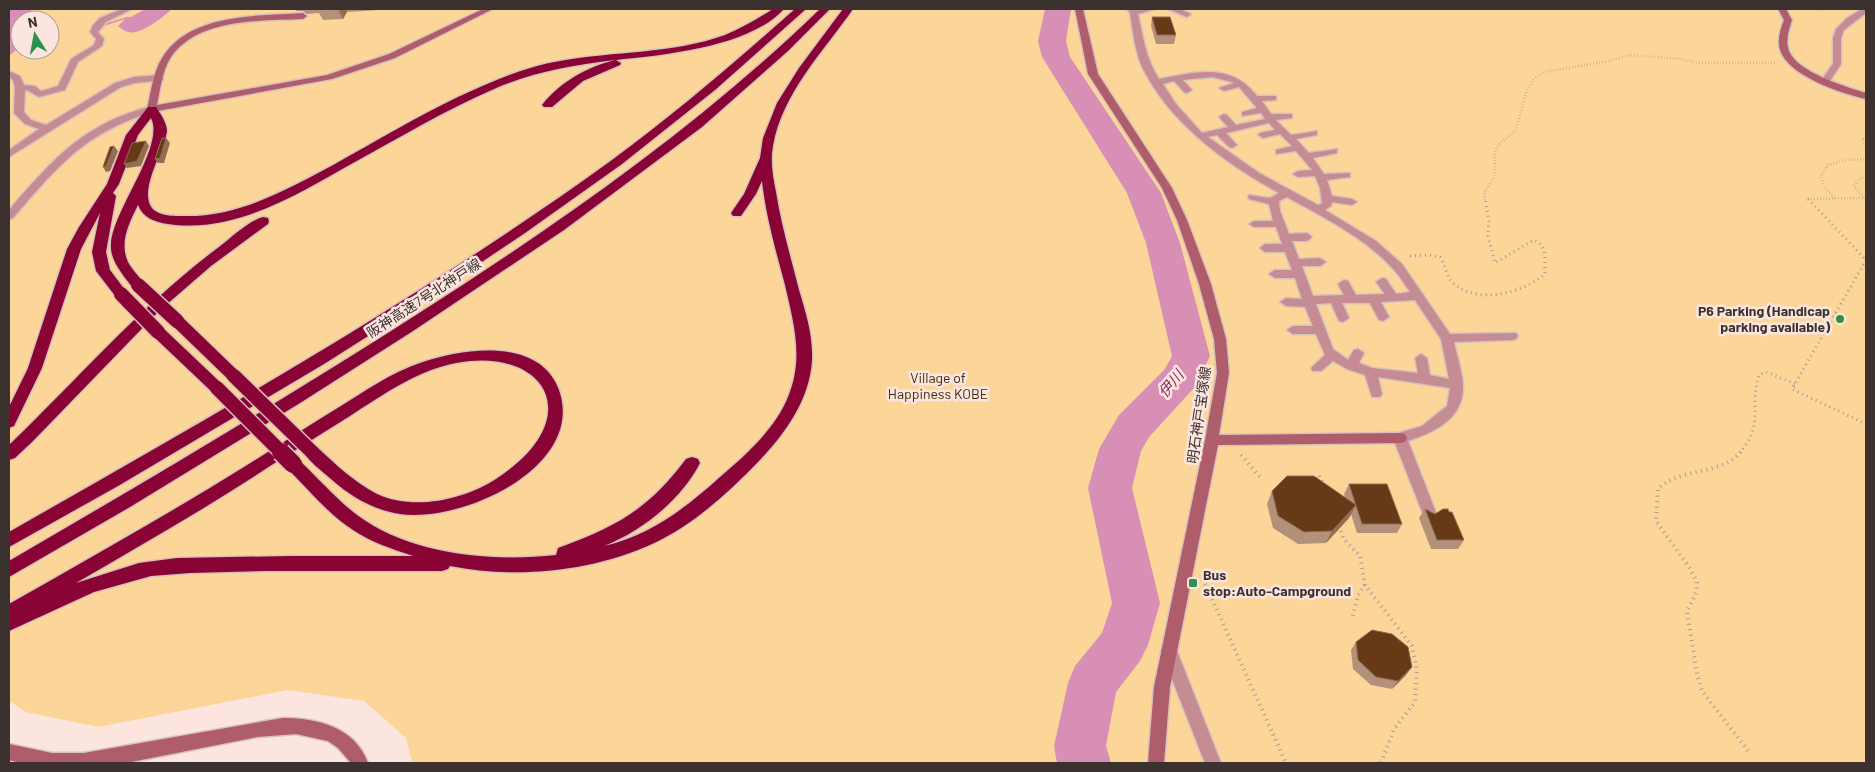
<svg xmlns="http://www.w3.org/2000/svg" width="1875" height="772" font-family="Barlow,'Noto Sans JP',sans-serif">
  <rect width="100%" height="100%" fill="#fde5df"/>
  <path fill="#fcd698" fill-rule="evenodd" d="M9,9h1857v754h-1454l-6,-25 -42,-37 -76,-11 -190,37 -72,-15 -17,-11zM20,20h30v30h-30z"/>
  <g fill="#d78fb6">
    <path d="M9,9h21l10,11h-20v26l-11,10z"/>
    <path d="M145,9h27c-9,8 -32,27 -44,23 -4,-1 -7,-4 -10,-6l7,-7 -21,7h-7l30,-9h4z"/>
  </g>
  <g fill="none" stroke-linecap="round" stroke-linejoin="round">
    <path fill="#d78fb6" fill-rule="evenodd" d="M1045,9h26l-5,32 4,16 91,136 19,50 30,113 -16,32 -45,49 -8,14 -9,37 28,115 -12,42 -8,16 -24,31 -10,54 5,17h-54l-3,-17 14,-63 7,-17 27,-33 10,-30 -24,-115 11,-39 20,-34 46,-46 7,-13 -26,-113 -19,-50 -85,-136 -4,-16z"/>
    <g stroke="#d6c1bc" stroke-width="3">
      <g id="lane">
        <path d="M122,9h10l-26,13 -8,10 6,7 -2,7 -24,16 -13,28 -26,7 -10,-6 -4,-1 -1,22 7,8 15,5 69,-42 19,-6 26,-2 3,1v4l-28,3 -14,4 -112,70v-7l30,-21 -14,-5 -11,-11 1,-26 -2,-7 -4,-3v-6l11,5 4,9 11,1 6,5 17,-5 13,-27 23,-14 2,-6 -6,-7 3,-7 7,-7z"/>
        <path d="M1127,9h28l-17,5c5,23 8,45 21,65 37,-7 72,-17 98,17h19v4l-14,1 9,13h21v4l-16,2 15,15 26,-4v4l-21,4 13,14 28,-4v4l-24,5 11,16 26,-1v4l-23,3 5,16 20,3 5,3 -5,3 -20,-3 -1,4 -6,4 51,31 26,23 48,70 66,-1 2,3 -2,3 -4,1 -58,2c3,14 8,29 9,42 2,34 -28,48 -55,57l29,74 -2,4 -5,2 -5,-2 -32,-81 2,-4 27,-8 25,-20 3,-18 -72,-11 4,17 -2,3h-8l-7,-22 -18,-6 -14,-8 -12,10h-8l-2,-3 14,-13 -9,-21h-23l-6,-4 6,-4h20l-8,-19 -19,-1 -6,-4 6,-4 16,1 -7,-21h-20l-6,-4 6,-4h17l-7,-18h-20l-5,-4 5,-4h17l-6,-17h-22l-5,-3 5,-3h19l-4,-17 -20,-5 -1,-2 1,-2 21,3 9,-5c-54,-30 -107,-68 -136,-124 -8,-17 -10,-37 -13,-56zM1212,77l20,5 2,1 -15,5 5,3 15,-4 18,21 -15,4v4l19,-3 4,6 -29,6 -9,-10 -3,-1 -5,3 9,10 -26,6 -26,-29 -13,-20 11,-3 10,11 3,1 5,-3 -9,-10zM1269,123l6,7 -15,3 -2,2 5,3 17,-4 12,12 -16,4v4l20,-3 16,19 -14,1 -5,3 5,3 17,-1 5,12 2,15 -4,2 -59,-32 -51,-36 9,-2 12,12 3,1 5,-3 -11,-12zM1287,197c37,21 79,41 107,73 6,6 11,15 16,22l-14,2 -10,-15 -4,-1 -6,4 9,12 -29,1 -8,-14 -4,-1 -6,4 6,11 -31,1 -11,-30h18l6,-4 -6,-4 -21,1 -7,-18h15l5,-4 -5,-4 -18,1 -9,-23 -1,-10zM1415,300l26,39 8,40 -19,-4 -3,-17 -6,-4 -6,4 3,15 -46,-5 -13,-5 5,-10 -6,-4 -4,1 -6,10 -15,-11 -17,-45 15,-1 8,18 4,1 6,-4 -7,-15h28l9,17 4,1 6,-4 -8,-15z"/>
        <path d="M1168,9h12l11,5 -4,3z"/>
        <path d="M1862,9h4v4l-22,17 -3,8v26l-13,20h-6l-2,-2 13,-18v-26l3,-9 11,-11z"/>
        <path d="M1169,644l5,2 3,5 44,112h-16l-44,-112 3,-5z"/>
      </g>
    </g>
    <g stroke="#d6c1bc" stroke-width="3">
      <path id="street" d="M152,106l3,1v4c-71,22 -95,53 -142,107l-4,1v-9c44,-51 75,-87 143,-104z"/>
    </g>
    <g stroke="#d6c1bc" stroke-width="3">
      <g id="secondary">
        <path d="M483,9h10l-98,49 -63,21 -180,33 -5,-3c4,-17 6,-36 15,-51 27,-45 96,-42 141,-45l4,3 -4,3c-43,2 -105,-1 -132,38 -9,14 -11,33 -14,48l170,-30 62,-21z"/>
        <path d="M1075,9h8l15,65 74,114 15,32 24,64 15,55 3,34 -10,62 181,-2 5,1 2,4 -2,4 -5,1 -182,2 -48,242 -6,76h-16l6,-76 51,-247 12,-67 -3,-34 -15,-55 -22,-64 -15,-32 -74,-114z"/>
        <path d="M1778,9h8l6,11c-3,10 -7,20 -3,31 8,21 57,36 77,42v6c-23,-5 -78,-23 -86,-49 -3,-10 0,-20 4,-30z"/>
        <path d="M283,718c34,0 72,9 85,45h-17l-13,-15 -10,-7 -32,-7 -39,3 -131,26h-106l-11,-3v-16l43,9h32z"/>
      </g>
    </g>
    <g stroke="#d6c1bc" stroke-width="3">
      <g id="highway">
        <path d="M773,9h11c-34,38 -120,46 -168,51l5,3 -1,2 -37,16 -31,26h-8l-2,-2c18,-23 45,-38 73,-45 -43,5 -82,12 -121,29 -49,21 -95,49 -141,74 -55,31 -119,71 -185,61 -13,-2 -25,-6 -30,-19 -9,18 -19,38 -10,57 4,8 12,15 17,23l-2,3c-10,3 -12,-3 -18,-10 -6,-9 -14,-19 -14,-31 -2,-32 55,-100 40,-129l-13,17 -19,49 -6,9 3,3 -10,56 4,18 18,24 -2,3h-10l-20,-26 -4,-19 8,-39 -19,36 -39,119 -28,58 -5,2v-21l19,-39 39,-119 12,-22 28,-43 19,-49 22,-28h8c4,6 11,16 11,24 -2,20 -36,70 -8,82 7,3 16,3 23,3 56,2 106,-27 153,-52 41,-23 81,-47 123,-67 32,-15 66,-30 102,-36 54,-10 113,-7 165,-26 17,-7 32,-16 48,-26z"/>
        <path d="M795,9h11l-91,81 -93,74 -97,69 -100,67 -101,64 -206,122 -109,61v-15c205,-117 411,-233 603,-372 64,-47 124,-99 183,-151z"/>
        <path d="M820,9h10l-42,42 -86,76 -138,103 -151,101 -113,72 -170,104 -121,70v-16c141,-82 281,-165 418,-253 140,-90 273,-183 393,-299z"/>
        <path d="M843,9h10c-29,42 -71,84 -80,137 -3,15 0,31 3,46 5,33 15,66 23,98 7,23 14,46 13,70 -2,40 -28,75 -54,102 -30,31 -66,64 -106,82 -62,28 -136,35 -202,22l-2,3 -6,2h-176l-76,2 -39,3 -57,16 -85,39v-27c79,-45 158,-89 235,-137 31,-19 61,-39 92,-58 28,-17 55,-37 87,-47 41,-14 117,-25 136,28 27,77 -97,133 -159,124 -26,-4 -49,-17 -69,-35 -9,-8 -22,-17 -28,-28l2,-4 6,-2 6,2c18,17 37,35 60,47 36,17 87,6 119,-15 103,-67 39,-146 -65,-109 -29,11 -55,29 -81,46 -27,17 -53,33 -80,50 -63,42 -129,79 -194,117l63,-20 38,-5 114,-2h122c-21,-7 -42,-14 -60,-26 -25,-16 -45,-41 -66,-62l-2,-4 2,-4 6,-2 6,2c19,18 37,39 58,55 54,40 134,47 199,40l2,-7c58,-21 91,-39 128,-89l6,-2 6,2 2,4c-19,37 -58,68 -96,83 45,-10 82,-38 116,-69 26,-22 55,-48 68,-80 16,-38 6,-73 -3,-112 -9,-34 -19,-68 -23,-104l-6,13 -15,22h-8l-2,-3 13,-19 16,-36 3,-20 14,-35 22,-35z"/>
        <path d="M263,217l5,1 1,3 -1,3 -57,42 -53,46 -125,129 -18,17 -6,2v-15c70,-67 132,-140 210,-198 13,-10 29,-26 44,-30z"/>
        <path d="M177,316l5,1 57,55 2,4 -2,4 -5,1 -5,-1 -57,-55 -2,-4 2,-4z"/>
        <path d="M158,327l5,1 59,56 3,4 -3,4 -5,2 -5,-2 -59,-56 -2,-4 2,-4z"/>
      </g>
    </g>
    <g stroke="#aa9994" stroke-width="2.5" stroke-dasharray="0.5 2.5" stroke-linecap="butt">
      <path d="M1819,9l5,3"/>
      <path d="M1866,137l-4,2 4,9"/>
      <path d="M1866,177l-7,2 -5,7 12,14"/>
      <path d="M1834,198l-10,-12 -3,-10 7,-11 17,-5 21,-1"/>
      <path d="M1808,199l58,-1"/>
      <path d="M1485,200l-1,-7c4,-6 10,-14 11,-21 1,-7 -2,-16 1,-23 3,-8 14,-11 19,-19 10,-20 6,-47 29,-58l65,-11 20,-6 53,4 16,4h78"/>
    </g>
    <g stroke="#aa9994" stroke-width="3" stroke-dasharray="1 4" stroke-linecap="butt">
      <path d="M1808,199l58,61"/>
      <path d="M1410,256l18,-1 12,2c6,8 6,21 14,27 26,21 68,9 91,-10 -1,-14 3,-30 -12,-34l-38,23 -7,-27 1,-15 -4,-22"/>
      <path d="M1866,260l-74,129 74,35"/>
      <path d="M1740,453c4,-6 10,-13 12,-20 6,-19 0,-40 7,-58l7,-3 30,12"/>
    </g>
    <g stroke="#aa9994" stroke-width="4" stroke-dasharray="1 4.5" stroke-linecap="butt">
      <path d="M1741,452c-21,24 -61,15 -83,37l-2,32 33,46 8,15 -1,11 -9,18 10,63 5,17 47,61"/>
      <path d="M1241,455l21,24"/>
      <path d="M1319,476l5,9"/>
      <path d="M1339,526l4,12 17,18 5,29 47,61 5,24 -2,32 -21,27 -13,34"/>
      <path d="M1203,579l83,184"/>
      <path d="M1353,616l5,-21 7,-10"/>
    </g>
    <use href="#lane" fill="#c68c94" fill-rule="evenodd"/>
    <use href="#street" fill="#c68c94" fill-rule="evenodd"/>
    <use href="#secondary" fill="#af5c6b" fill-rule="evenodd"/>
    <use href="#highway" fill="#890335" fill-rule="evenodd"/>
    <g stroke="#d6c1bc" stroke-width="17" stroke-linecap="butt">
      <g id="highway-bridge-far1">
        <path d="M138,285l39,36"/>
        <path d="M121,294l37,38"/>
        <path d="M234,376l77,75"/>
        <path d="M217,388l65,65"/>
      </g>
    </g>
    <g stroke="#d6c1bc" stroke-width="21" stroke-linecap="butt">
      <path id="highway-bridge" d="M281,452l12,12"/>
    </g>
    <use href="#highway-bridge-far1" stroke="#890335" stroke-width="14"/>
    <use href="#highway-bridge" stroke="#890335" stroke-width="18"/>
  </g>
  <g fill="#b2907a">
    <path d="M295,9h102l-50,3 -4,7 -20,1 -4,-7 -12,1 -4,-3h-7z"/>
    <path d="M1152,17l24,18 -2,9h-18l-5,-18z"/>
    <path d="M1349,484l53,40 -5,9h-40l-6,-19 -2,4 -23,25 -28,1 -25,-16 -6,-24 5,-13 73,6 -1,-3z"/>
    <path d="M1425,509l10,5 29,26 -6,9h-27l-12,-31z"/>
    <path d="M1356,642l50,33 -14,14 -21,-4 -18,-16 -2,-19z"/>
  </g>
  <g fill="#936d52">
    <path d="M338,9h8l1,3 -4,7z"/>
    <path d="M166,138l4,5 -6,20h-6l-3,-4z"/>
    <path d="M146,141l3,5 -8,20 -14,2 -3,-4z"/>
    <path d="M114,146l4,5 -8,20 -4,1 -3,-5z"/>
    <path d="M1356,505l-7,13 -23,25 6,-12z"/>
    <path d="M1412,667l-6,8 -14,14 6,-8z"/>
  </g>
  <g fill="#663a16" stroke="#936d52">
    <path d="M1152,17h18l6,18h-19z"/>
    <path d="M162,138h4l-6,20 -5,1z"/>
    <path d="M146,141l-9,20 -13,3 8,-21z"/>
    <path d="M114,146l-8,20 -3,1 7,-20z"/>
    <path d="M1287,476h27l42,29 -24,26 -28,1 -26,-16 -6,-25z"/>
    <path d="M1349,484h38l15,40h-40z"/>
    <path d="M1425,509l10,5 8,-5h5l1,3h3l12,28h-27z"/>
    <path d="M1372,630l20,4 16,13 4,20 -14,14 -22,-4 -18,-17 -2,-18z"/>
  </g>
  <g fill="#2a9249" stroke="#fde5df" stroke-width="2">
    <circle cx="1840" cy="319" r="5"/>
    <rect x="1188" y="578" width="10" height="10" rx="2.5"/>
  </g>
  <g text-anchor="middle" stroke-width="5" stroke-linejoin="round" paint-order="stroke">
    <g font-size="14" fill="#3b3230" stroke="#fde5df">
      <text transform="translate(424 298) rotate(-33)" y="5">阪神高速7号北神戸線</text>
      <text transform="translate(1199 415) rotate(-82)" y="5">明石神戸宝塚線</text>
    </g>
    <g font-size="14" font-weight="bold" fill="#3b3230" stroke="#fde5df" text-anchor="end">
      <text x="1830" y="316">P6 Parking (Handicap<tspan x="1830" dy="16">parking available)</tspan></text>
      <text x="1203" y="580" text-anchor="start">Bus<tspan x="1203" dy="16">stop:Auto-Campground</tspan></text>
    </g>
    <g font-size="14" fill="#3d2c0d" stroke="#fde5df">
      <text x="938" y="383">Village of<tspan x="938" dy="16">Happiness KOBE</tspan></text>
    </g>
    <g font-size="15" font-style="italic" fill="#832f62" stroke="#fde5df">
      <text transform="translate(1171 384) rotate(-51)" y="5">伊川</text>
    </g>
  </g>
  <rect width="1875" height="772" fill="none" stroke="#3b3230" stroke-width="20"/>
  <g transform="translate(35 35) rotate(349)"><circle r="24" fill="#fde5df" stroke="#af9d99"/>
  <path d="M0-4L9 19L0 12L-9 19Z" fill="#2a9249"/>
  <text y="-8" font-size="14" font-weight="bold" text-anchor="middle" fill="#3b3230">N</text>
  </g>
</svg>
